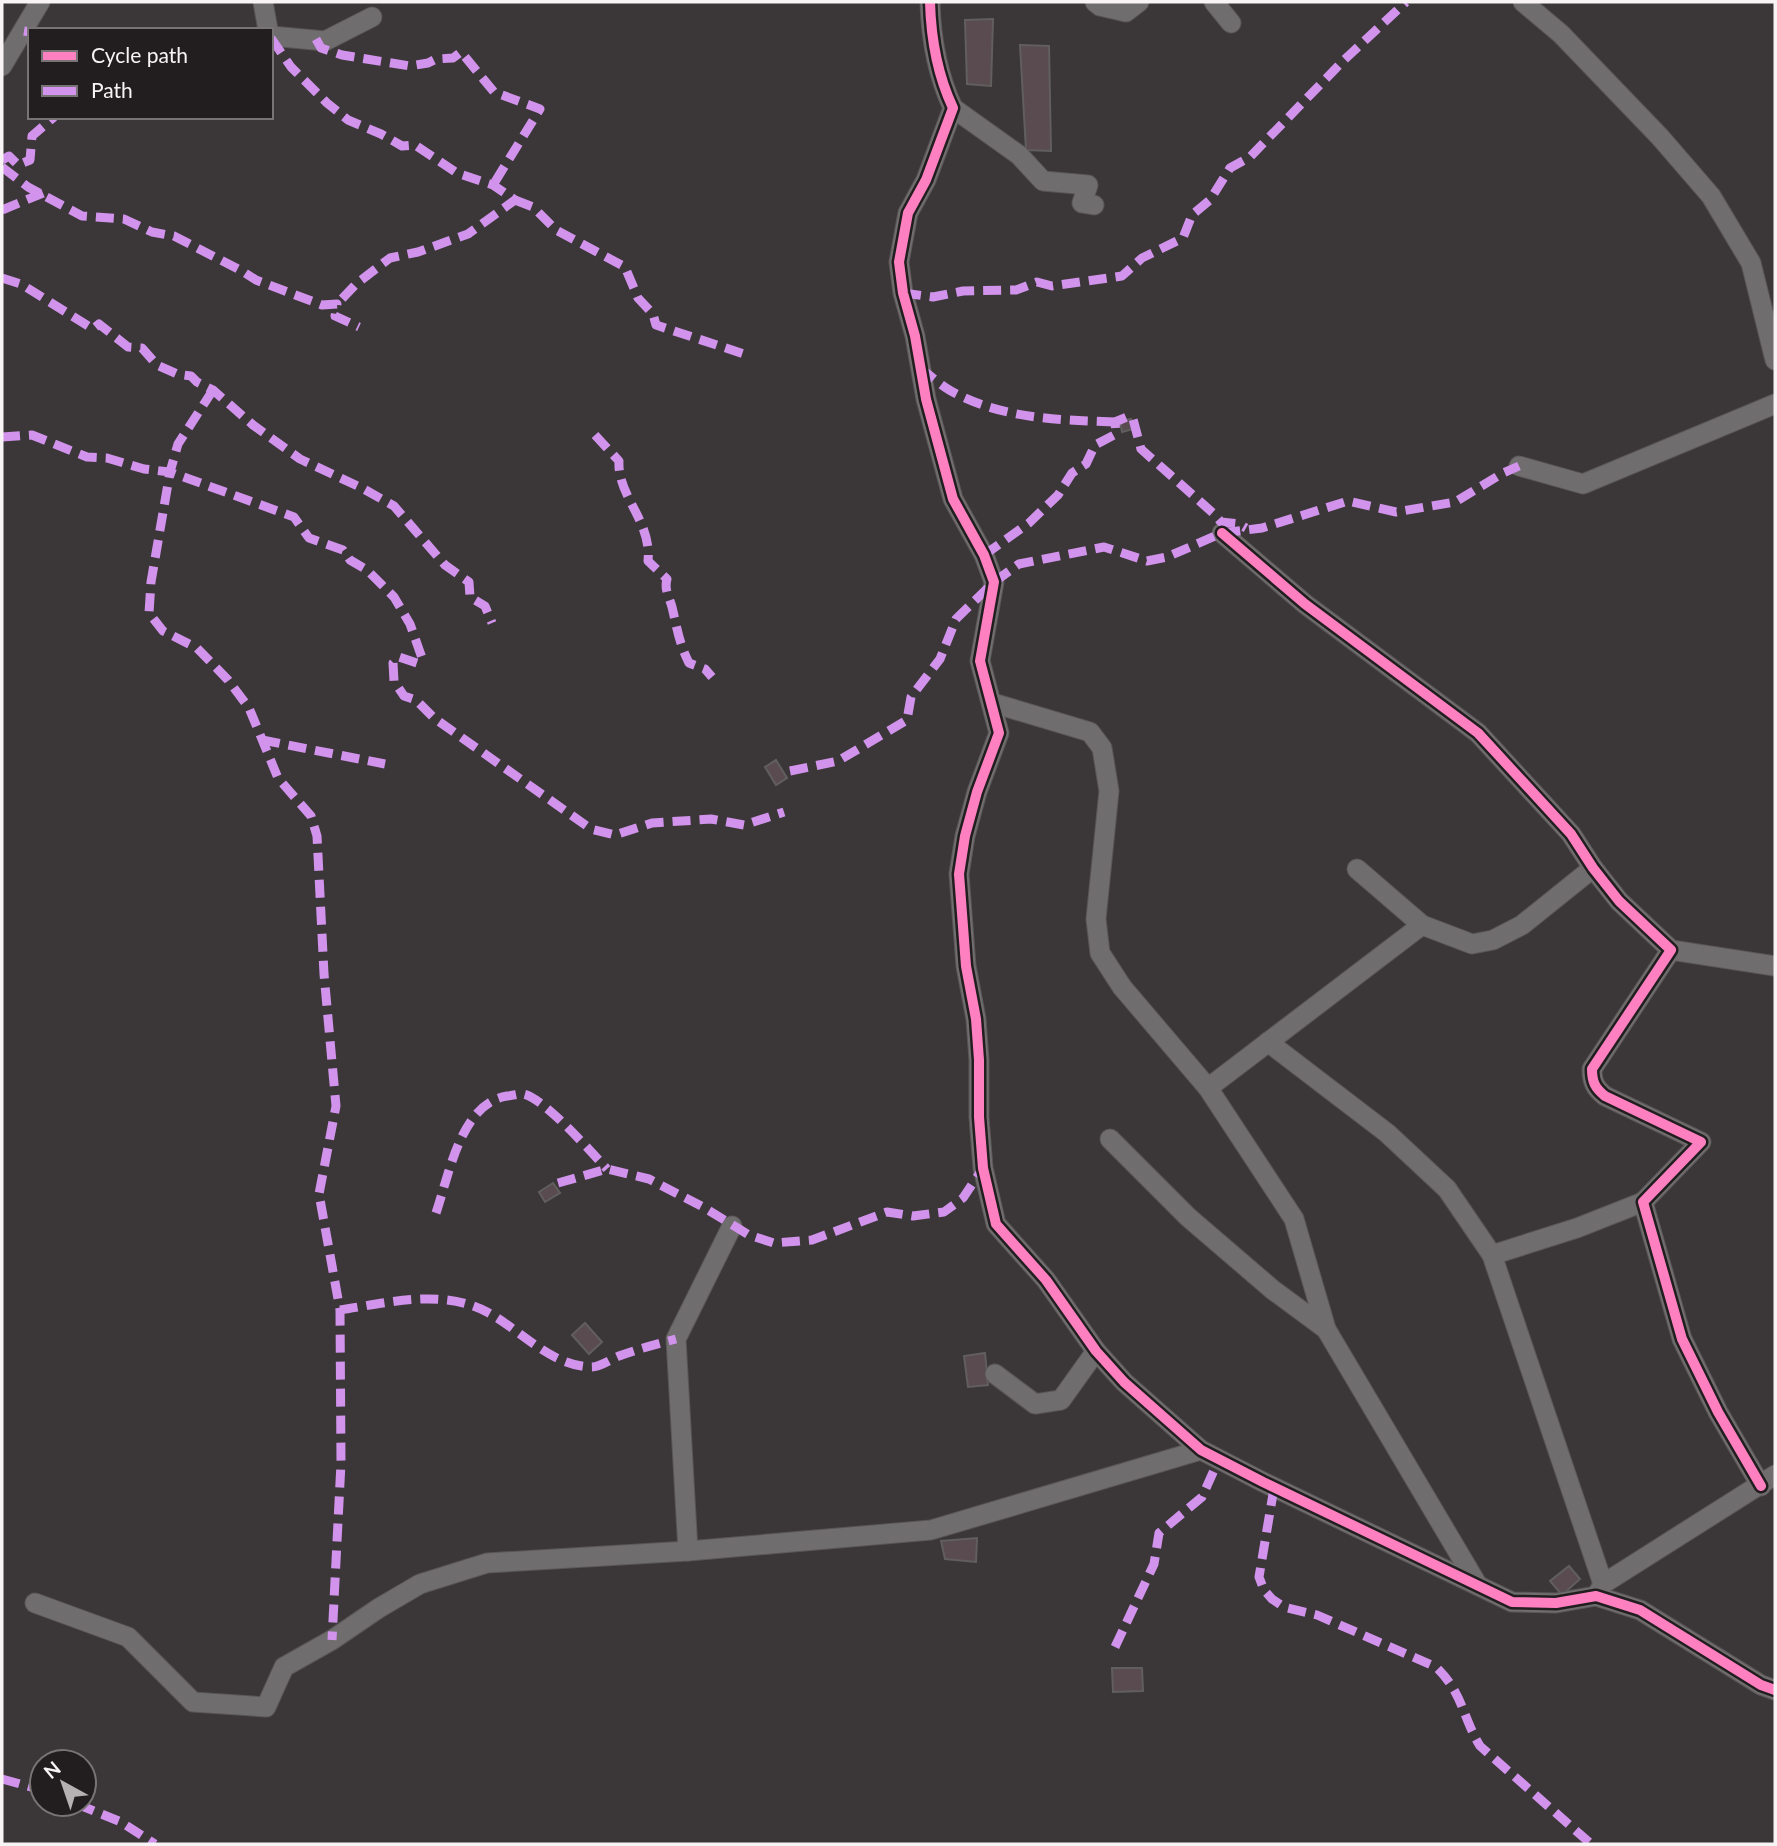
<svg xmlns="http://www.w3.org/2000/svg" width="1777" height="1846" font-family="Lato,sans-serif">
  <rect width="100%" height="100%" fill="#3b3738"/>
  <g fill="#594b4f" stroke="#615e5e" stroke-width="2">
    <path d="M993,19l-2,67 -24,-2 -2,-64z"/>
    <path d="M1020,45l29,1 2,105 -25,-1z"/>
    <path d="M1131,419l2,10 -11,3 -2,-11z"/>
    <path d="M776,760l11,18 -11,7 -11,-18z"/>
    <path d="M553,1183l7,10 -15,9 -6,-10z"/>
    <path d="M585,1323l17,19 -13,12 -17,-19z"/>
    <path d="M985,1353l3,32 -20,2 -4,-31z"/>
    <path d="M977,1538l-1,24 -31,-3 -4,-18z"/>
    <path d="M1569,1566l11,13 -18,16 -12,-14z"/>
    <path d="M1112,1668h30l1,23 -30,1z"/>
  </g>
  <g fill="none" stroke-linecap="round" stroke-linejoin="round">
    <g stroke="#5a5657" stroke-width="21">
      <g id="minor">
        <path d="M263,2l5,28"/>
        <path d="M930,2c1,38 7,72 23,106l-27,72 -18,33 -9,49 4,31 12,43 11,63 27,100 31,56 10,27 -14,79 19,72 -22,59 -12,44 -6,38 7,92 10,53 3,41v57l4,51 13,56 50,56 50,71 28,31 77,68 62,32 249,120 44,1 40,-7 44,14 121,75 14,5"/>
        <path d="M1095,2l5,4 26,6 13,-10"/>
        <path d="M1214,2l17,21"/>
        <path d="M1523,2l38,32 99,103 51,59 40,67 24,97"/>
        <path d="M271,36l54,5 47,-24"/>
        <path d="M2,66l38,-64"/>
        <path d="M953,108l66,47 24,26 45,4 -6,18 12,2"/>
        <path d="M1519,466l64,18 192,-80"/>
        <path d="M1222,533l83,71 173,129 93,101 22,34 26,33 52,49 -79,119c0,13 3,19 13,27l96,46 -58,60 39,137 36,73 43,74"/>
        <path d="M993,703l97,29 12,16 7,43 -13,128 4,34 22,34 86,101"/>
        <path d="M1357,869l65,56 50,19 21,-4 29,-15 71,-57"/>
        <path d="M1422,925l-214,163 86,131 32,110 151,255"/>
        <path d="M1671,950l104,16"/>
        <path d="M1268,1042l119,91 60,56 45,66"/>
        <path d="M1110,1139l78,78 85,73 53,39"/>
        <path d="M995,1374l40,30 26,-4 35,-49"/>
        <path d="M688,1551l-12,-212 56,-113"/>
        <path d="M1603,1584l-111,-329 85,-27 66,-26"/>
        <path d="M1597,1595l6,-11 172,-109"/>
        <path d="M35,1603l93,34 65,65 73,5 18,-40 48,-27 47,-32 41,-24 67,-21 201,-12 243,-21 270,-80"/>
      </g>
    </g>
    <use href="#minor" stroke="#706d6e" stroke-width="19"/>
    <g stroke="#d193ec" stroke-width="9" stroke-dasharray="18 9" stroke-linecap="butt">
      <path d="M24,31l6,1"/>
      <path d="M271,38l20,29 36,36 21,17 33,14 21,12 13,-1 42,28 36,12 22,15 -47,34 -50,18 -28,6 -34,26 -19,20"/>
      <path d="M316,39l5,9 21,7 68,11 18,-3 8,-4 17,-1 8,-6 33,40 46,17 -47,76"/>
      <path d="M2,160l7,-4 9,9 12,-5 2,-24 22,-19"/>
      <path d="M2,167l26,20 54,29 42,3 28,13 22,4 68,35 14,9 66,25 15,-1 -2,12 24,11"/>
      <path d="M515,200l18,7 23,23 69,37 13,31 15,16 3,11 91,30"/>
      <path d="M2,210l41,-17"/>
      <path d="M2,278l19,6 72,45 6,-5 29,23 14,1 15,17 20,9 14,2 6,6 16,8 40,35 47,34 62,29 32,18 51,59 24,17 1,15 15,9 7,17"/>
      <path d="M903,293l30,4 30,-6 53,-1 21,-8 15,4 70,-10 20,-18 41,-20 9,-23 18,-15 20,-32 20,-11 94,-97 62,-58"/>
      <path d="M920,368c10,7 20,17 31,23 51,28 107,29 164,31"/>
      <path d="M213,390l-35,54 -8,28 124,45 15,21 34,12 7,10 17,10 27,27 16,27 12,34 -5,5 -18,-6 -6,6 1,18 10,15 12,4 18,18 157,111 24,6 37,-12 59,-4 33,6 40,-13"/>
      <path d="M595,435l24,26c-2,35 33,60 29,100l19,18c-3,11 2,17 5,28 5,21 7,36 17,56l16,6 7,8"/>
      <path d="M2,437l30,-2 55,22 20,1 37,11 26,3 -19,110 -2,31 14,18 34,17 31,32 21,28 29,70 33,38 6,20 7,138 12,132 -17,88 21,116 1,153 -9,177"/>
      <path d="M984,555l45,-32 29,-28 14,-22 14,-9 9,-19 21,-11 -1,-12 14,-6 4,3 8,30 72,64 8,9 18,2 7,4"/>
      <path d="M262,740l123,24"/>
      <path d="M790,771l48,-10 69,-41 4,-23 29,-38 16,-40 38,-37 25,-18 85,-17 43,14 20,-4 55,-24 40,-5 86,-27 48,11 59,-10 48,-29 16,-7"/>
      <path d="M558,1183l49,-14 42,10 54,28 46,28 25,8 38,-3 75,-28 26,4 31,-4 19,-14 20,-30"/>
      <path d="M436,1213c13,-38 25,-110 71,-117 5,0 12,-3 16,-2 20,3 69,59 84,75"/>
      <path d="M340,1310c47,-7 102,-22 147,2 34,18 62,53 103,55 9,1 21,-8 29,-11 19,-7 38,-12 57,-17"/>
      <path d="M1274,1488l-15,89 5,13 8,9 12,8 33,8 119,52c27,26 26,49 44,79l111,98"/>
      <path d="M1115,1647l39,-83 5,-31 43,-36 17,-38"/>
      <path d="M2,1779l40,11"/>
      <path d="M77,1804l44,18 34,22"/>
    </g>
    <g stroke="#221e1f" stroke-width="15">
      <g id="cycleway">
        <path d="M930,2c1,38 7,72 23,106l-27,72 -18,33 -9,49 4,31 12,43 11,63 27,100 31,56 10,27 -14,79 19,72 -22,59 -12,44 -6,38 7,92 10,53 3,41v57l4,51 13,56 50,56 50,71 28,31 77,68 62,32 249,120 44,1 40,-7 44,14 121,75 14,5"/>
        <path d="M1222,533l83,71 173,129 93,101 22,34 26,33 52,49 -79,119c0,13 3,19 13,27l96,46 -58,60 39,137 36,73 43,74"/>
      </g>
    </g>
    <use href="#cycleway" stroke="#ff80c0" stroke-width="10"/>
  </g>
  <rect width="1777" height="1846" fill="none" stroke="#f8f3f4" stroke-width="7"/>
  <rect x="28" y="28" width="245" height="91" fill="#221e1f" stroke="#787374" stroke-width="2"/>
  <rect x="42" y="51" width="35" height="10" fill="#ff80c0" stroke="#787374" stroke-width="2"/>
  <text x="91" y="63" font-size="21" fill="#f8f3f4">Cycle path</text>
  <rect x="42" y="86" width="35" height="10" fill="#d193ec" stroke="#787374" stroke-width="2"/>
  <text x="91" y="98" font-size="21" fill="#f8f3f4">Path</text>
  <g transform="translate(63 1783) rotate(320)"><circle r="33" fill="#221e1f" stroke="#787374" stroke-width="2"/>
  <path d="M0-5L12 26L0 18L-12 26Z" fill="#b6b1b2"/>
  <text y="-10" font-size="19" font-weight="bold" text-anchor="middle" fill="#f8f3f4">N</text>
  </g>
</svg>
